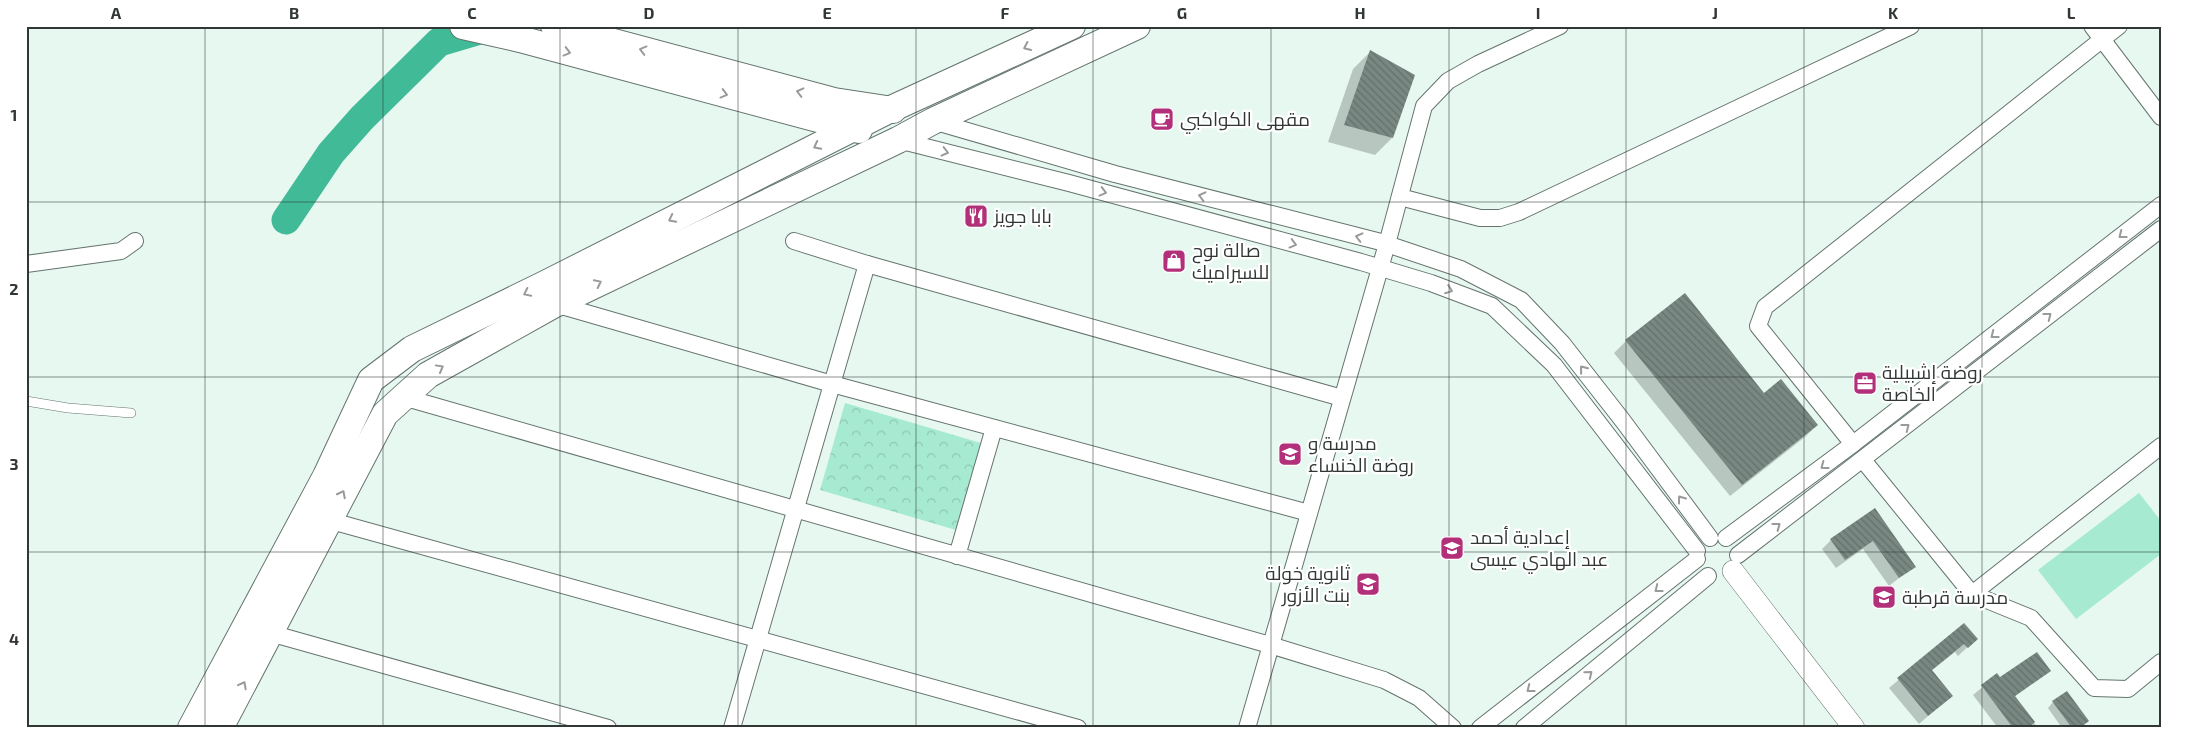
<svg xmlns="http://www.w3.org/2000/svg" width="2187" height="754" font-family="'Exo 2',Cairo,sans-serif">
  <defs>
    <pattern id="forest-crowns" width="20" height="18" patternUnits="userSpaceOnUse" patternTransform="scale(1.25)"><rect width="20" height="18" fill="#a5ead1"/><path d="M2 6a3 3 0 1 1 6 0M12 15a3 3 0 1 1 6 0" fill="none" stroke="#8ec9b4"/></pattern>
    <pattern id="building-back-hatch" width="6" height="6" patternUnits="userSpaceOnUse" patternTransform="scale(1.25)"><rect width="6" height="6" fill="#798882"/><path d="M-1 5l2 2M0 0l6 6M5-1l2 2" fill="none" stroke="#64706b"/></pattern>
  </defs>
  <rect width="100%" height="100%" fill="#e7f8f1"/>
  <path fill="url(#forest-crowns)" d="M845,403l136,40 -25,87 -136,-40z"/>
  <path fill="#a5ead1" d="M2139,493l22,28v33l-85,65 -38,-49z"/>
  <g fill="#0003">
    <path d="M1370,52l22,86 -17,17 -47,-13 25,-73z"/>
    <path d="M1684,295l80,100 53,30 -12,12 -75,59 -116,-143 12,-12z"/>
    <path d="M1874,510l40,56 -25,20 -26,-37 -27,19 -14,-19 9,-9z"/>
    <path d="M1964,624l12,15 -18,17 -3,-4 -24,19 20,25 -32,28 -30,-36z"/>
    <path d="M2049,671l-35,26 24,31h-40l-25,-33 24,-20 3,4z"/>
    <path d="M2053,702l34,19 -7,7h-18l-14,-20z"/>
  </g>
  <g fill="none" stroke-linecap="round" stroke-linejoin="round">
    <path stroke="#41ba97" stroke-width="29" d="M286,220l45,-67 31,-35 77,-76 54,-16"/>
  </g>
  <g fill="url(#building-back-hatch)">
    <path d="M1370,50l45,25 -22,63 -49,-13z"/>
    <path d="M1685,293l79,100 17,-14 37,46 -76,60 -117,-145z"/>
    <path d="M1875,508l41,59 -17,11 -26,-37 -28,19 -15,-21z"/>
    <path d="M1964,623l14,16 -10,9 -4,-4 -32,26 21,26 -25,20 -31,-38z"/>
    <path d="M2037,652l14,19 -36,25 20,26 -7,6h-15l-32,-43 16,-12 3,4z"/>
    <path d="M2067,691l22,30 -9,7h-8l-20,-27z"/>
  </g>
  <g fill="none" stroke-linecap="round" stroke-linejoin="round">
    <g stroke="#65746e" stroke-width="10">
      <path id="service" d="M26,401l42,7 63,5"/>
    </g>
    <g stroke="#65746e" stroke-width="18">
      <g id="minor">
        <path d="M2092,26l69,91"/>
        <path d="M933,121l182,53 266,68 80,27 60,31 41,43 61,78 87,117"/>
        <path d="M898,140l171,43 292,79 70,21 61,23 62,59 143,186"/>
        <path d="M1400,197l80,21h20l19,-6 392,-186"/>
        <path d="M794,241l73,23 475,134"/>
        <path d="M26,264l95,-13 14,-10"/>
        <path d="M555,304l277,80 477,129"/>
        <path d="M403,397l867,248 114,35 35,18 34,30"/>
        <path d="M1853,444l-95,-118 7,-19 354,-281"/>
        <path d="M1863,460l109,134 59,24 63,70 34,1 33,-27"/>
        <path d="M328,520l750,208"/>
        <path d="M1726,538l127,-94 308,-239"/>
        <path d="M1738,555l423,-326"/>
        <path d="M957,556l37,-128"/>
        <path d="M1972,594l189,-148"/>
        <path d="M270,633l338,95"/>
        <path d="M732,728l135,-464"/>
        <path d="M1247,728l140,-484 37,-138 24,-25 30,-17 82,-38"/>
        <path d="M1480,728l217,-169"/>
        <path d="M1524,728l184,-152"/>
      </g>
    </g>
    <g stroke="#65746e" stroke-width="22">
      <path id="tertiary" d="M1733,571l121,157"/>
    </g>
    <g stroke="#65746e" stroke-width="28">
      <g id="primary">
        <path d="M463,26l57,13 339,91"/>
        <path d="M554,26l280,75 59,9"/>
        <path d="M191,728l135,-252 45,-96 41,-31 133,-65 346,-175 181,-83"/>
        <path d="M220,728l165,-314 43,-39 127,-71 343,-164 35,-19 204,-95"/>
      </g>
    </g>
    <use href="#service" stroke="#fff" stroke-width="9"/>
    <use href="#minor" stroke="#fff" stroke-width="16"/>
    <use href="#tertiary" stroke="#fff" stroke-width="21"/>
    <use href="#primary" stroke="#fff" stroke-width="26"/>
  </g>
  <defs><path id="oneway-chevron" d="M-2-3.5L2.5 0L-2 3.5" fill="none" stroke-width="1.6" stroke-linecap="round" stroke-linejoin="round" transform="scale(1.25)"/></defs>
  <g stroke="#989b9a">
    <use href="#oneway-chevron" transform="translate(1027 47) rotate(155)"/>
    <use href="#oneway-chevron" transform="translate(643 50) rotate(-165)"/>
    <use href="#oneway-chevron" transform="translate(567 52) rotate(15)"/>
    <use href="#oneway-chevron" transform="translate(800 92) rotate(-166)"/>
    <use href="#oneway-chevron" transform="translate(724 94) rotate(15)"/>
    <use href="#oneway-chevron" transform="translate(817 146) rotate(153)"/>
    <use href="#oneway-chevron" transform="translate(945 152) rotate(14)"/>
    <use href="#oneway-chevron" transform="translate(1103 192) rotate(15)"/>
    <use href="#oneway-chevron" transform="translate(1202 196) rotate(-166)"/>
    <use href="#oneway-chevron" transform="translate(672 219) rotate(153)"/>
    <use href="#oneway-chevron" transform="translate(2122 235) rotate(142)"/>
    <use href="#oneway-chevron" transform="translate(1359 237) rotate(-166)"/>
    <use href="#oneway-chevron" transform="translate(1293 244) rotate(15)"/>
    <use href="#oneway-chevron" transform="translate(598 283) rotate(-26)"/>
    <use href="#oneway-chevron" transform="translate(1449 290) rotate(21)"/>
    <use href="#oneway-chevron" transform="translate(527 293) rotate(154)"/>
    <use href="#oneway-chevron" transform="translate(2048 316) rotate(-38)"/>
    <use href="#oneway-chevron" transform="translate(1994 335) rotate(142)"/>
    <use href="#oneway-chevron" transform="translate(440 368) rotate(-29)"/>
    <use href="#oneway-chevron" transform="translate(1583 369) rotate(-128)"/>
    <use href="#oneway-chevron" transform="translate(1906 427) rotate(-38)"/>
    <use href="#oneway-chevron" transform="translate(1824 466) rotate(143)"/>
    <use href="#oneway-chevron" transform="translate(342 494) rotate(-63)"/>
    <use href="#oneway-chevron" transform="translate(1681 499) rotate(-126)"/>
    <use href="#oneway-chevron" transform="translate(1777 526) rotate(-37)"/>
    <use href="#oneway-chevron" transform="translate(1658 589) rotate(142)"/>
    <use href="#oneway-chevron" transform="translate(1589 674) rotate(-39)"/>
    <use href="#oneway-chevron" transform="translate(243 685) rotate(-62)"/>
    <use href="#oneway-chevron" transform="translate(1530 689) rotate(142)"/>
  </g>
  <path fill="none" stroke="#313735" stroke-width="1" stroke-opacity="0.55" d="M205,26v702M383,26v702M560,26v702M738,26v702M916,26v702M1093,26v702M1271,26v702M1449,26v702M1626,26v702M1804,26v702M1982,26v702M26,202h2135M26,377h2135M26,552h2135"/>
  <defs>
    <g id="cafe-square" transform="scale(1.25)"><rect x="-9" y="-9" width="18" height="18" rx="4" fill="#b2307a" stroke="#fff"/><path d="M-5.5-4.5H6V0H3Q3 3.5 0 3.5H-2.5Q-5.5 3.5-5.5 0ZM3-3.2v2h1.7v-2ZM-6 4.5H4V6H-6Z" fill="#fff"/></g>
    <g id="restaurant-square" transform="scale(1.25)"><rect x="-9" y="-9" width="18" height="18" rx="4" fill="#b2307a" stroke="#fff"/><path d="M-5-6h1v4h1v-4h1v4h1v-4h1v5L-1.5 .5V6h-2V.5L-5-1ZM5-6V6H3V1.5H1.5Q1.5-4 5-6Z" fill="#fff"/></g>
    <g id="shop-square" transform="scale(1.25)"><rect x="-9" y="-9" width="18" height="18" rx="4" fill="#b2307a" stroke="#fff"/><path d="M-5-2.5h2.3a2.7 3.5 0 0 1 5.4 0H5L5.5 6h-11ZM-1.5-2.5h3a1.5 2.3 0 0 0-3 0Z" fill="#fff"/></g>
    <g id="office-square" transform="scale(1.25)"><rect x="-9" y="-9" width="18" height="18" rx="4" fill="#b2307a" stroke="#fff"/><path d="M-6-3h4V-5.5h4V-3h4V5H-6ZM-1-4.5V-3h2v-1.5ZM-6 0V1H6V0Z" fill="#fff"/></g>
    <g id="school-square" transform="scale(1.25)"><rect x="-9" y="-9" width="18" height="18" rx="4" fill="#b2307a" stroke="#fff"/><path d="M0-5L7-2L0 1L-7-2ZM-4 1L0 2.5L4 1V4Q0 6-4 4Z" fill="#fff"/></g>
  </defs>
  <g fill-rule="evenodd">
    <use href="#cafe-square" x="1162" y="119"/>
    <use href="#restaurant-square" x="976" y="216"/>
    <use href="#shop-square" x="1174" y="261"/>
    <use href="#office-square" x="1865" y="383"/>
    <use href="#school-square" x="1290" y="454"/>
    <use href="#school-square" x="1452" y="548"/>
    <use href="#school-square" x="1368" y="584"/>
    <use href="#school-square" x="1884" y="597"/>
  </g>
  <g text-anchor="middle" stroke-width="4.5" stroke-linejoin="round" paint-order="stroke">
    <g font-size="19" fill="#313735" stroke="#fff" text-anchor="start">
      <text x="1180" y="126">مقهى الكواكبي</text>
      <text x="994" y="223">بابا جويز</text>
      <text x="1192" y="257">صالة نوح<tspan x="1192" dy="22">للسيراميك</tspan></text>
      <text x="1882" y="379">روضة إشبيلية<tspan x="1882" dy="22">الخاصة</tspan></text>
      <text x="1308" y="450">مدرسة و<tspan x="1308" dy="22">روضة الخنساء</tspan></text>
      <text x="1470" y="544">إعدادية أحمد<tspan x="1470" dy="22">عبد الهادي عيسى</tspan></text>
      <text x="1350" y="580" text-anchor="end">ثانوية خولة<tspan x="1350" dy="22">بنت الأزور</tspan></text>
      <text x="1902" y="604">مدرسة قرطبة</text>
    </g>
  </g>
  <rect width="2187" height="754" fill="none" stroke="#ffffff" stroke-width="55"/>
  <rect x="28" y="28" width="2132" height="698" fill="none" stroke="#313735" stroke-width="2"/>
  <g font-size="16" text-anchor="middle" font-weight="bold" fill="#313735">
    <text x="116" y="19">A</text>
    <text x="294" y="19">B</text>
    <text x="472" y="19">C</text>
    <text x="649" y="19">D</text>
    <text x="827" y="19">E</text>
    <text x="1005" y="19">F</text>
    <text x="1182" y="19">G</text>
    <text x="1360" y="19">H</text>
    <text x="1538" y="19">I</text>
    <text x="1715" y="19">J</text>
    <text x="1893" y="19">K</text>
    <text x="2071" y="19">L</text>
    <text x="14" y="121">1</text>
    <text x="14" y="295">2</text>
    <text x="14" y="470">3</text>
    <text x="14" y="645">4</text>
  </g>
</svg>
